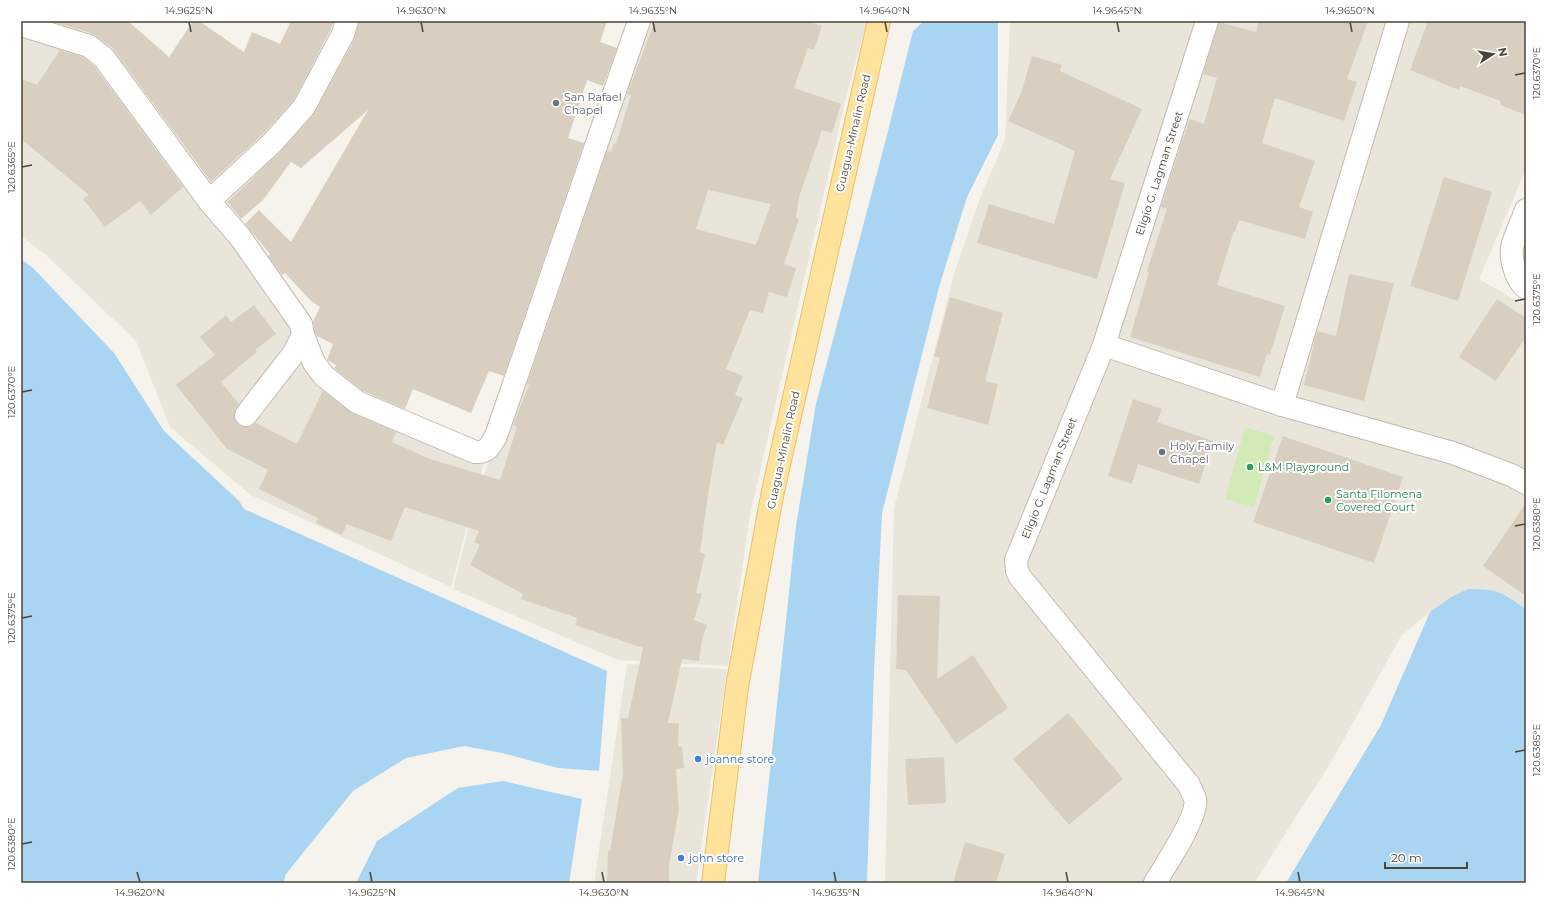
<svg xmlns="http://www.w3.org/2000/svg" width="1547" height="904" font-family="Montserrat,sans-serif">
  <rect width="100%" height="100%" fill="#f6f3ec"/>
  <g fill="#eae5da">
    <path d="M639,21h228l-20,72 -97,422 -22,151 -110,-6 -165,-71 20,-80 18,-54z"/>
    <path d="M1010,21h516v148l-47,110 47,27v303l-19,-14 -39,-6 -17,8 -21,15 -29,24 -70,126 -77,121h-369l9,-375 60,-234 26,-76 25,-58z"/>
    <path d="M21,35l66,23 184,231 37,64 55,49 123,52 -35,133 -200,-92 -81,-68 -34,-86 -90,-86 -25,-19z"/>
    <path d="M627,664l100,5 -31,214h-102z"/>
  </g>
  <path fill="#d2eab5" d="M1245,427l29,9 -20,71 -29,-8z"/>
  <g fill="#a9d4f2">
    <path d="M924,21h74v114l-31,62 -28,90 -57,226 -8,158 -7,212h-109l38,-357 20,-122 70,-265 27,-108z"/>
    <path d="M21,259l12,9 81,85 50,78 75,70 5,8 363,162 -8,100 -41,-3 -56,-15 -38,-7 -58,12 -53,33 -67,83 -3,9h-262z"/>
    <path d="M1468,589c30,0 34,3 58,20v274h-240l95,-158 49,-113 21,-15z"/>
    <path d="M503,781l79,18 -13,84h-213l21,-42 81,-53z"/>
  </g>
  <g fill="#d8cfc1" fill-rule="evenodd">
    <path d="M50,21h78l41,36 24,-36h6l45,31 8,-20 28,12 11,-23h43l-3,8 -37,71 -31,34 -52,48 -99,-134 -19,-14z"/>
    <path d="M359,21h248l-7,21 17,6 -14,38 -16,-6 -19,58 16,5 -80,233 -15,-5 -18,42 -58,-24 -8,20 -42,-18 -29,-23 2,-3 -9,-5 6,-16 -16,-8 -2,-4 -2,-10 7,-15 -9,-6 -26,-28 -3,2 -14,-19 2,-2 -25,-30 14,-14 32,32 77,-132 -67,58 -10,-6 -28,38 -22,19 -14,-17 53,-50 33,-37 41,-75z"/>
    <path d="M655,21h152l15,5 -8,24 -6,-2 -14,40 47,16 -9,29 -10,-3 -23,67 -3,21 3,1 -15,45 12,4 -9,29 -18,-5 -6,21 -13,-3 -24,59 17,7 -8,19 8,3 -20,47 -6,-3 -9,53 -8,57 5,2 -9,39 6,1 -8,26 13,5 -5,14 -3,22 -17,-2 -14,64h11l-1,24h4l2,21 -8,1 3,40 -10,56v18h-62l1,-32h2l13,-77 -2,-56h7l15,-70 -68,-23 2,-7 -56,-19 2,-5 -53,-29 10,-20 -6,-3 5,-11 -74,-24 -14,34 -44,-17 -5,11 -26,-12 2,-5 -59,-29 9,-19 -41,-21 -51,-64 39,-30 -15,-18 26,-22 5,7 23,-17 22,29 -21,16 2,2 -36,30 18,22 -5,10 1,6 4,5 6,2h5l6,-4 41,21 26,-53 29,22 44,19 -4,10 38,17 70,21 17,-53 -4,-2 16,-40 -2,-1 80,-233 4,1 3,-9 2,1 15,-49 -4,-1zM708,190l63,14 -15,41 -60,-16z"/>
    <path d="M1259,21h109l-21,58 10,3 -13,39 -69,-23 -13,45 53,18 -16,46 14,5 -8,27 -66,-19 -4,12 -1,-1 -17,54 68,21 -15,49 -3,-1 -7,23 -130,-40 19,-65 -2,-1 20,-62 -6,-2 20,-63 9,-25 14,5 13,-46 -14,-4 16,-52 37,10z"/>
    <path d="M1428,21h98v94l-26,-10 1,-4 -41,-15 -1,4 -49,-20z"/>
    <path d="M60,50l23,7 12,10 88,120 -32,28 -11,-14 -35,26 -22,-28 6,-4 -68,-56v-60l16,6z"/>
    <path d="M1032,56l30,9 -2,6 82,38 -32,70 15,4 -28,96 -120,-36 12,-39 65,20 21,-73 -67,-30 13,-28z"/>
    <path d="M1444,177l48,15 -34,109 -48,-15z"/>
    <path d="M1349,274l45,9 -30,118 -60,-16 13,-54 19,5z"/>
    <path d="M950,297l53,16 -18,68 13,3 -10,41 -61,-17 13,-50 -6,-2z"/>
    <path d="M1497,299l29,19v19l-30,44 -37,-24z"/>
    <path d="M1133,399l29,10 -5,13 56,19 -14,43 -61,-20 -6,20 -24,-8z"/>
    <path d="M1283,436l120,41 -29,86 -121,-41z"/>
    <path d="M1526,503v93l-43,-30z"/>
    <path d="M898,595l42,1 -3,83 36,-24 35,53 -52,36 -50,-74 -10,-1z"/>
    <path d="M1068,713l55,66 -54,46 -56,-66z"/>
    <path d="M944,757l2,46 -38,2 -3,-46z"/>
    <path d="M965,842l40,12 -9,29h-43z"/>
  </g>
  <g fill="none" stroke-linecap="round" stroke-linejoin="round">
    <g stroke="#c2bbae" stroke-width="24">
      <g id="minor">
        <path d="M21,25l68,21 15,12 105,143 31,36 61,87 2,11 -9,18 -48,62"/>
        <path d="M209,201l63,-58 32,-36 39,-73 4,-13"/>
        <path d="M1526,210c-4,12 -12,26 -14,38 -2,12 5,33 14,40"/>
        <path d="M303,335l11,28 10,13 33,26 118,50c13,1 15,-6 21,-16l143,-415"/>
        <path d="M1104,345l178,60 171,48 58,22 15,8"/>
        <path d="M1282,405l116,-384"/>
        <path d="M1155,883c9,-16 44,-67 40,-84 -1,-4 -4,-9 -6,-14l-169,-208 -3,-6 -1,-11 88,-215 103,-324"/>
      </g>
    </g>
    <g stroke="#e6c16a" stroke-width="24">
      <path id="major" d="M713,883l24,-196 36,-196 106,-470"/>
    </g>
    <use href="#minor" stroke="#fff" stroke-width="22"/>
    <use href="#major" stroke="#ffe39c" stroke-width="22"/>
  </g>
  <path fill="none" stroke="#4b4439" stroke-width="1.5" d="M189,22l2,10M421,22l2,10M653,22l2,10M885,22l2,10M1117,22l2,10M1350,22l2,10M1515,75l10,-2M22,167l10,-2M1515,301l10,-2M22,392l10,-2M1515,526l10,-2M22,618l10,-2M1515,752l10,-2M22,844l10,-2M137,872l3,10M370,872l2,10M602,872l2,10M834,872l2,10M1066,872l2,10M1298,872l2,10"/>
  <g fill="#6b7280" stroke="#fff" stroke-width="1.5">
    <circle cx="556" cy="103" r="4"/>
    <circle cx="1162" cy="452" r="4"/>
  </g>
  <g fill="#2e9e5b" stroke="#fff" stroke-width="1.5">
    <circle cx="1250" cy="467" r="4"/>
    <circle cx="1328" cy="500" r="4"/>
  </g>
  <g fill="#3f7fe0" stroke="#fff" stroke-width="1.5">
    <circle cx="698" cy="759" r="4"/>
    <circle cx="681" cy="858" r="4"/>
  </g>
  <g text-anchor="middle" stroke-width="4" stroke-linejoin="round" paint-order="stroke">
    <g font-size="11" fill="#5b616d" stroke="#fff" text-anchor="start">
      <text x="564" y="101">San Rafael<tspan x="564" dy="13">Chapel</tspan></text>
      <text x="1170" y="450">Holy Family<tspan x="1170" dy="13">Chapel</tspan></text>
    </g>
    <g font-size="11" fill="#4b4439" stroke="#fff">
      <text transform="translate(853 133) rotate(-77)" y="4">Guagua-Minalin Road</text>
      <text transform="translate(1159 173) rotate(-72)" y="4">Eligio G. Lagman Street</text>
      <text transform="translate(783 450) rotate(-78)" y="4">Guagua-Minalin Road</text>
      <text transform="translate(1049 478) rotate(-68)" y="4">Eligio G. Lagman Street</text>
    </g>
    <g font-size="11" fill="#27864d" stroke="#fff" text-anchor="start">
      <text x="1258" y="471">L&amp;M Playground</text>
      <text x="1336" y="498">Santa Filomena<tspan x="1336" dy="13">Covered Court</tspan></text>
    </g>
    <g font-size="11" fill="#366cbe" stroke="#fff" text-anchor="start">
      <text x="706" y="763">joanne store</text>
      <text x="689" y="862">john store</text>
    </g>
  </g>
  <rect width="1547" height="904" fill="none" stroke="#ffffff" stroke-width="44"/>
  <g transform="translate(1493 54) rotate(78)" stroke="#ffffff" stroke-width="3" paint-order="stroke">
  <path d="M0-3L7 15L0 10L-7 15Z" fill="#4b4439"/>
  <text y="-6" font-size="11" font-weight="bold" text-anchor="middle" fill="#4b4439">N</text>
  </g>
  <path d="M1385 862v6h82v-6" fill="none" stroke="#4b4439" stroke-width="2"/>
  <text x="1391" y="862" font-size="12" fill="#4b4439" stroke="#ffffff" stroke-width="3" paint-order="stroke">20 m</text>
  <rect x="22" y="22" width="1503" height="860" fill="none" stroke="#4b4439" stroke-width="1.5"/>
  <g font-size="10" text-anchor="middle" fill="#4b4439">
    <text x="189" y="14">14.9625°N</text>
    <text x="421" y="14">14.9630°N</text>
    <text x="653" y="14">14.9635°N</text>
    <text x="885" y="14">14.9640°N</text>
    <text x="1117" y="14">14.9645°N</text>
    <text x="1350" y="14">14.9650°N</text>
    <text transform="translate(1536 73) rotate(-90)" y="4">120.6370°E</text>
    <text transform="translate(11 167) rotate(-90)" y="4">120.6365°E</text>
    <text transform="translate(1536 299) rotate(-90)" y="4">120.6375°E</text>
    <text transform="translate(11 392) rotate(-90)" y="4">120.6370°E</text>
    <text transform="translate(1536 524) rotate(-90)" y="4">120.6380°E</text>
    <text transform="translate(11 618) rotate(-90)" y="4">120.6375°E</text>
    <text transform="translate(1536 750) rotate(-90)" y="4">120.6385°E</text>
    <text transform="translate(11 844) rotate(-90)" y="4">120.6380°E</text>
    <text x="140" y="896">14.9620°N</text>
    <text x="372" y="896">14.9625°N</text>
    <text x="604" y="896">14.9630°N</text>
    <text x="836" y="896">14.9635°N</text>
    <text x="1068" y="896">14.9640°N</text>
    <text x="1300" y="896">14.9645°N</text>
  </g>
</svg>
